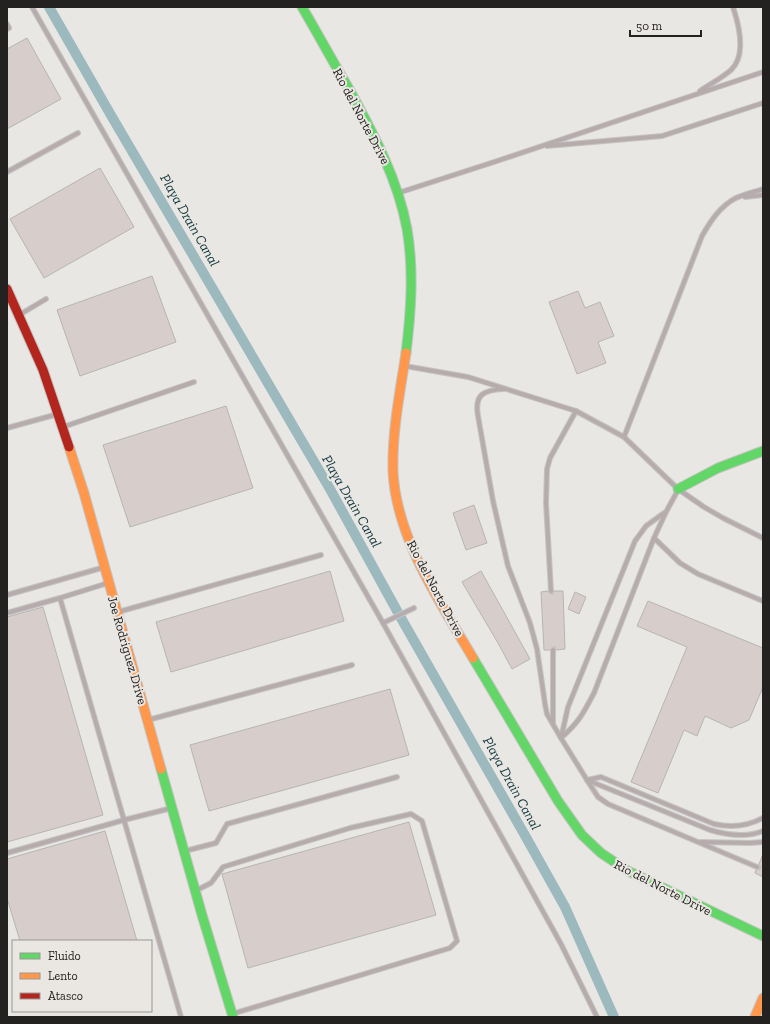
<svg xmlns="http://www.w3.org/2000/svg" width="770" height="1024" font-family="'Zilla Slab',serif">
  <rect width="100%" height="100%" fill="#e9e7e4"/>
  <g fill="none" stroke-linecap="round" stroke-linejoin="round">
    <path stroke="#9cb9be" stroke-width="10" d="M49,7l63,110 218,372 71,129 126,221 38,68 49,110"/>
  </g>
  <g fill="#d7cecc" stroke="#b6b4b3">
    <path d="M27,38l34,61 -54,30v-80z"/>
    <path d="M100,168l34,59 -90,51 -34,-59z"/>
    <path d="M152,276l24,66 -96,34 -23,-66z"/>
    <path d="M578,291l7,17 15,-6 14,34 -16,6 8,21 -29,11 -28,-72z"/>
    <path d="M226,406l27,82 -123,39 -27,-82z"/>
    <path d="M474,505l13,38 -21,7 -13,-37z"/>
    <path d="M330,571l14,50 -173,51 -15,-50z"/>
    <path d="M481,571l49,88 -18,10 -14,-26 -36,-61z"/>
    <path d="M548,591l3,3h2l1,-3h9l2,58 -9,1 -1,-3h-2l-3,3h-6l-3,-58z"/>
    <path d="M575,592l11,5 -7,17 -11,-5z"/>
    <path d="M648,601l115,47v39l-14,33 -18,8 -26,-12 -8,20 -13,-6 -26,63 -27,-11 56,-135 -50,-21z"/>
    <path d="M43,607l60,208 -96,27v-225z"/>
    <path d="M390,689l19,66 -200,56 -19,-66z"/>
    <path d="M409,822l27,93 -188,53 -26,-94z"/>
    <path d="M105,831l32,110h-117l-13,-43v-39z"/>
    <path d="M763,854v23l-8,-4 1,-3 4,-1v-3l-1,-2z"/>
  </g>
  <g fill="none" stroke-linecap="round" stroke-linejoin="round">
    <g stroke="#c5c4c2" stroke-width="6">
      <g id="lane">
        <path d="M32,7l351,616 178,321 36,73"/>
        <path d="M7,24l2,4 -2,1"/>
        <path d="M700,91c10,-7 22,-13 31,-21 16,-15 8,-45 2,-63"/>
        <path d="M547,146l115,-10 101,-33"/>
        <path d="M7,172l71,-39"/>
        <path d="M398,193l96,-31 269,-90"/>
        <path d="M745,197l18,-2"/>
        <path d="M19,315l27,-16"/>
        <path d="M405,366l63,11 108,34 48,26 54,52 26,18 19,11 40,20"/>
        <path d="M504,389c-20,1 -30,5 -26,27l15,85 15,65 22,57 7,26 8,55 2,10 14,24c18,-16 22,-24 33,-45l60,-155 12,-26 12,-22"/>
        <path d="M63,427l131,-45"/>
        <path d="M7,428l51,-14"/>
        <path d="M624,437l78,-201c8,-14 18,-30 34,-38 8,-4 18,-6 27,-9"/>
        <path d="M664,513l-18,13 -11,15 -67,166 -7,31 26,42 14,-3 113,47c17,4 34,2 49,-6"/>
        <path d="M654,538l26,25 18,11 65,27"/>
        <path d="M551,591l-5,-88 1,-34 3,-11 26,-47"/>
        <path d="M7,595l98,-28"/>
        <path d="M118,612l203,-57"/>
        <path d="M7,613l53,-15"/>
        <path d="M383,623l31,-15"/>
        <path d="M553,650v74"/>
        <path d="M148,720l204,-55"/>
        <path d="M587,780l11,17 10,7 149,63"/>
        <path d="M587,780l123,50c17,5 36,8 53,1"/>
        <path d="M172,808l-48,12 57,197"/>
        <path d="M701,842l49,1 13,-1"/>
        <path d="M185,851l31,-8 11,-19 170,-47"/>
        <path d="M7,853l117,-33 -64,-222 48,-15"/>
        <path d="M197,890l14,-7 12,-16 127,-39 61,-14 11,7 35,120 -7,7 -218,66"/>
      </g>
    </g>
    <g stroke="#c5c4c2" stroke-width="11">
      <g id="fast">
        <path d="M302,7c16,27 31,55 47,82 24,44 49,90 58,140 7,41 4,83 -1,124"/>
        <path d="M678,489l40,-21 45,-17"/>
        <path d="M473,658l85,143 24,34 19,18 27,18 135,65"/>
        <path d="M161,769l41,146 31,102"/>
      </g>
    </g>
    <g stroke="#c5c4c2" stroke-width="11">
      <g id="slow">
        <path d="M406,353c-6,39 -14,79 -13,118 3,67 47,131 80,187"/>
        <path d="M69,447l15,46 77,276"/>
        <path d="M755,1017l8,-19"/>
      </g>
    </g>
    <g stroke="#c5c4c2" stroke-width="11">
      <path id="jam" d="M7,289l36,81 26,77"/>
    </g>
    <use href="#lane" stroke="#b7acad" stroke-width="4"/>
    <use href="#fast" stroke="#63d668" stroke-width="9"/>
    <use href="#slow" stroke="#ff974d" stroke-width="9"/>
    <use href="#jam" stroke="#b3261e" stroke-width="9"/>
  </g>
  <g text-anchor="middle" stroke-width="4" stroke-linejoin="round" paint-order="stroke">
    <g font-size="13" fill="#232221" stroke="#eae7e3">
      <text transform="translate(362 116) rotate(62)" y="5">Rio del Norte Drive</text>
      <text transform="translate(436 588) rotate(62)" y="5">Rio del Norte Drive</text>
      <text transform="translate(128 650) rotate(74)" y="5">Joe Rodriguez Drive</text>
      <text transform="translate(663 887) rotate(27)" y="5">Rio del Norte Drive</text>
    </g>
    <g font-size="14" font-style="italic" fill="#0b353d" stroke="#eae7e3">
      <text transform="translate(190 220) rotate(60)" y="5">Playa Drain Canal</text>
      <text transform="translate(352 501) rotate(60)" y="5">Playa Drain Canal</text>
      <text transform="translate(512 783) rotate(61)" y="5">Playa Drain Canal</text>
    </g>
  </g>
  <rect width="770" height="1024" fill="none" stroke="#232221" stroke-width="16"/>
  <rect x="12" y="940" width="140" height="72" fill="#eae7e3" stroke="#9a9895"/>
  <rect x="20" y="953" width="20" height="6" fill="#63d668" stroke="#9a9895"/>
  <text x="48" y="960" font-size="12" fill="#232221">Fluido</text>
  <rect x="20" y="973" width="20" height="6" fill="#ff974d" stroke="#9a9895"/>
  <text x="48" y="980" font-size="12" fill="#232221">Lento</text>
  <rect x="20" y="993" width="20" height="6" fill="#b3261e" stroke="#9a9895"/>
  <text x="48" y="1000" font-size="12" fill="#232221">Atasco</text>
  <path d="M630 30v6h71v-6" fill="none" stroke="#232221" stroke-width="2"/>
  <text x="636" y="30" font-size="12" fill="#232221" stroke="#eae7e3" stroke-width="3" paint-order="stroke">50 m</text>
</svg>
